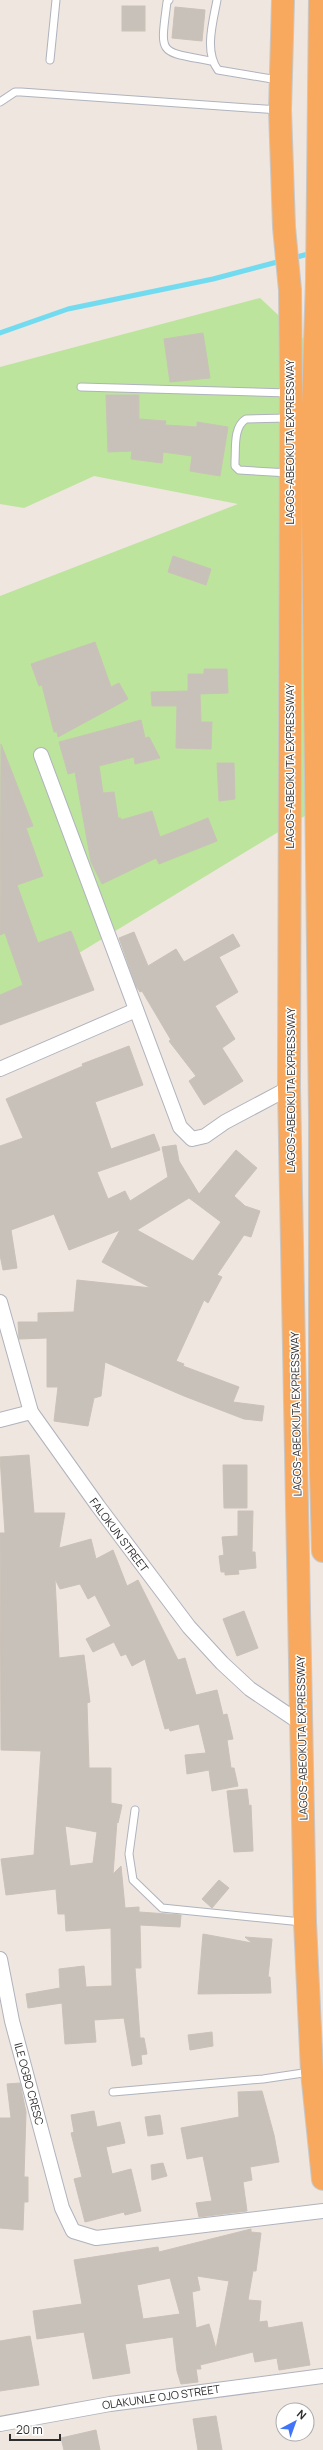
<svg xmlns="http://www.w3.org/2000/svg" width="323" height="2450" font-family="Manrope,sans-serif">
  <rect width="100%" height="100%" fill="#eee6df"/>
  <path fill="#bce49c" d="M260,298l63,59 -15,457 -308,187v-405l238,-92 -144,-28 -70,32 -24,-4v-137z"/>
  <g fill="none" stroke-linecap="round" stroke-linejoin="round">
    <g stroke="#73dbef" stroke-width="5">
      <path d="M293,258l19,-5"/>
      <path d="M0,333l68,-24 145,-30 68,-18"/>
    </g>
  </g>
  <g fill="#c7c1ba" stroke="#cac2b8" fill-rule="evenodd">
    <rect x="122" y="6" width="23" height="25"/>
    <path d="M175,7l30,3 -3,31 -30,-3z"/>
    <path d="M203,333l7,45 -40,4 -6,-43z"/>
    <path d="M106,395h33v24l27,2 -1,4 32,2v-5l31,5 -8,49 -30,-5 2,-15 -29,-4 -1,11 -31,-4 1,-8 -24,1z"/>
    <path d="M173,556l38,13 -5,16 -38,-13z"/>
    <path d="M95,642l16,45 8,-4 9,16 -70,38 -1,-5h-3l-12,-47 -3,1 -8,-22z"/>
    <path d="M204,669h23l1,24 -28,1 1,28h11l-1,27 -35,-1 1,-42h-25l-1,-14 37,-1v-17h16z"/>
    <path d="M141,720l4,18 4,-1 11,21 -25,6 -1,-7 -35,9 4,27 11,-1 4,26h3v2l31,-9 8,26 48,-19 9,23 -58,23 -3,-6 -54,26 -11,-22 -16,-90 -7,2 -9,-32z"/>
    <path d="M1,744l32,82 -7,2 17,48 -26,9 21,58 33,-12 23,59 -94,35v-30l23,-10 -18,-52 -5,2z"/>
    <path d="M217,763h17l1,36 -16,2z"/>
    <path d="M134,932l14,34 28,-17 8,13 49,-28 7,12 -21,11 19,35 -23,14 20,33 -13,9 21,33 -39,24 -15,-24 7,-5 -27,-35 2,-1 -29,-49 -2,1 -4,-6 -17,-48z"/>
    <path d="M129,1046l14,39 -48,17 16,47 43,-15 6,16 -63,22 11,27 17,-8 5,10 38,-24 -6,-30 14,-2 3,16 20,33 37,-44 21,18 -23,28 11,10 15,5 -9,26 -7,-2 -27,40 5,2 -14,26 -4,-3 -28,61 8,3 -1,2 56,21 -6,15 31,4 -2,15 -18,-2 -60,-23 -79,-34 -4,34 -7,2 -6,28 -34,-5 4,-34h-11v-49l-28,1 -1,-17h20v-9l36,-1 3,-32 74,8 -49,-26 18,-32 -51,20 -15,-36 -43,16 6,38 -14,2 -3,-15v-109l23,-8 -17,-39 77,-33 -1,-2zM189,1198l32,24 -28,39 -56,-31z"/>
    <path d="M29,1455l5,58h31l-6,35 32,-9 5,20 17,-9 14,36 11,-6 40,80 7,-2 11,37 21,-5 6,25 4,-1 6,25 -6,1 4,28h3l4,18 -26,5 -3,-21 -22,4 -2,-19 21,-2 -7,-29 -29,7 -1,-3 -4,1 -20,-70 -13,7 -6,-12 -5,2 -7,-14 -21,10 -7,-13 25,-13 -16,-31 -7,4 -8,-15 -20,5 -5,-10 4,79 25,-3 6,47 -3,1 2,65h22v35l11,2 -4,18 -1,-2 -4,53 8,-8 4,42 14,-1v5l42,3 -1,12 -40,-2 1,43h-6l5,70h4l3,16 -6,1 1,9 -10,2 -8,-48 -30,2 2,22 -31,2 -3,-41 -34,5 -2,-14 34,-6 -1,-19 25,-3 2,21 26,-1 -1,-58 -45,3 -1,-17h-7l-2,-25 -50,6 -5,-36 33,-4 7,-104 -40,-1 -1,-217h5l-5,-76zM65,1826l32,6 -4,31 -23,3z"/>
    <path d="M223,1465h24v43h-23z"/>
    <path d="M238,1511h15l-1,41h3l1,16 -18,2 1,4 -14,1v-3h-4l-2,-16 5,-1 -2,-18 16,-1z"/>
    <path d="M244,1611l14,37 -21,8 -14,-37z"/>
    <path d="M247,1789l2,17 2,-1 2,46 -19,1 -7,-61z"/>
    <path d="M219,1880l10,8 -17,20 -10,-9z"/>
    <path d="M203,1934l49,9 -7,-6 27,2 -4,38h2l1,16 -73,1z"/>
    <path d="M212,2032l1,14 -23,4 -2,-15z"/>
    <path d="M20,2083l6,29 -2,65h4v25h-4l-1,28 -23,-2v-110h11l-4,-34z"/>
    <path d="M262,2091l12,44 5,27 -29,5 2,13 -9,2 4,29 -48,6 -3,-14 16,-2 -9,-45 -16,3 -6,-31 58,-11 -1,-25z"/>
    <path d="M94,2111l3,16 23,-5 5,21 -19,4 6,27 19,-5 10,42 -16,4 -1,-3 -39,10 -11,-43 8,-2 -11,-44 3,-1 -3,-17z"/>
    <path d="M160,2115l3,19 -15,2 -3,-19z"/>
    <path d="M163,2163l4,13 -15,4 -1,-15z"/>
    <path d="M251,2229v3l10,1 -5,38h-3l-5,29 13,1 -2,21 8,-1 1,7 34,-6 8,43 -31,5 -2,-12 -22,4 -2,-10 -53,13 1,4h-5l2,13 -17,2 -4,-13 -4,-34 -48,7 5,29 -37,6 -9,-47 -47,7 -4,-28 49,-7 -8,-44 84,-13 1,5zM197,2276l32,5 -13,68 -7,-25 -13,4 -4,-36 8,-2zM170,2278l10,36 -37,5 -6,-34z"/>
    <path d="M30,2336l9,49 -39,6v-50z"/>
    <path d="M216,2416l6,34h-24l-5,-31z"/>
    <path d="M96,2430l4,20h-36l-3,-12z"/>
  </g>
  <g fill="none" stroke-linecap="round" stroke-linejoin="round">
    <g stroke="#afb3bd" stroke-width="9">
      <g id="service">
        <path d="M169,0l-2,2c-7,54 -9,49 44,59"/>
        <path d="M217,0c-4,22 -13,51 1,70l60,10"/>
        <path d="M50,60l6,-60"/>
        <path d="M0,102l15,-10h6l258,18"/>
        <path d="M81,387l208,6"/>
        <path d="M289,418l-43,1c-13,8 -10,29 -11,42v5l4,4 50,3"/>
        <path d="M135,1810l-6,44 4,26 29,28 140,14"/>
        <path d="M113,2092l150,-13 47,-7"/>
      </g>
    </g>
    <g stroke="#afb3bd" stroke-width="16">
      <g id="minor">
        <path d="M41,755l139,372 12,12 13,-3 20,-14 64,-34"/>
        <path d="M0,1069l136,-59"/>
        <path d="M0,1302l31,110 67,94 91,121 33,36 28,26 52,35"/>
        <path d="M0,1420l31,-8"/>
        <path d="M0,1959l12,62 50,187 11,23 23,7 227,-27"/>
        <path d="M0,2424l110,-20 213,-28"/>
      </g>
    </g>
    <g stroke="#c8c8c8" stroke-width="24">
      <g id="trunk">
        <path d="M283,0l-3,110 4,117 6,63 1,97 -2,701 16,834 7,150 11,107"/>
        <path d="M320,0l-3,280 -5,156 8,681v319l3,115"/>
      </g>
    </g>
    <use href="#service" stroke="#fff" stroke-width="7"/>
    <use href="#minor" stroke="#fff" stroke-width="14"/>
    <use href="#trunk" stroke="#f8a95e" stroke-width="22"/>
  </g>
  <g text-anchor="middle" stroke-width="3" stroke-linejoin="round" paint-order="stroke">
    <g font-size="11" fill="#2d2d2d" stroke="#fff">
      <text transform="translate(290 442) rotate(-90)" y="4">LAGOS-ABEOKUTA EXPRESSWAY</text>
      <text transform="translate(290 766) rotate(-90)" y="4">LAGOS-ABEOKUTA EXPRESSWAY</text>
      <text transform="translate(291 1090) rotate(-90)" y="4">LAGOS-ABEOKUTA EXPRESSWAY</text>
      <text transform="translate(296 1414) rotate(-91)" y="4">LAGOS-ABEOKUTA EXPRESSWAY</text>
      <text transform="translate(119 1535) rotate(53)" y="4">FALOKUN STREET</text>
      <text transform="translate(302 1738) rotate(-91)" y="4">LAGOS-ABEOKUTA EXPRESSWAY</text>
      <text transform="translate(29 2084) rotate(75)" y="4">ILE OGBO CRESC</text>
      <text transform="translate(161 2397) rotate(-8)" y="4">OLAKUNLE OJO STREET</text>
    </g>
  </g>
  <g transform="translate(295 2422) rotate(41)"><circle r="19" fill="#ffffff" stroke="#ababab"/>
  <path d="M0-3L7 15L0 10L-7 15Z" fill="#4075fa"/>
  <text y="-6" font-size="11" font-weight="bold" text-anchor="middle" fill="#2d2d2d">N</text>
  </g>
  <path d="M10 2434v6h50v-6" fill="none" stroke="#2d2d2d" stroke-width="2"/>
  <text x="16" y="2434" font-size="12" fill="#2d2d2d" stroke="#ffffff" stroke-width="3" paint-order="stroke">20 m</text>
</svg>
